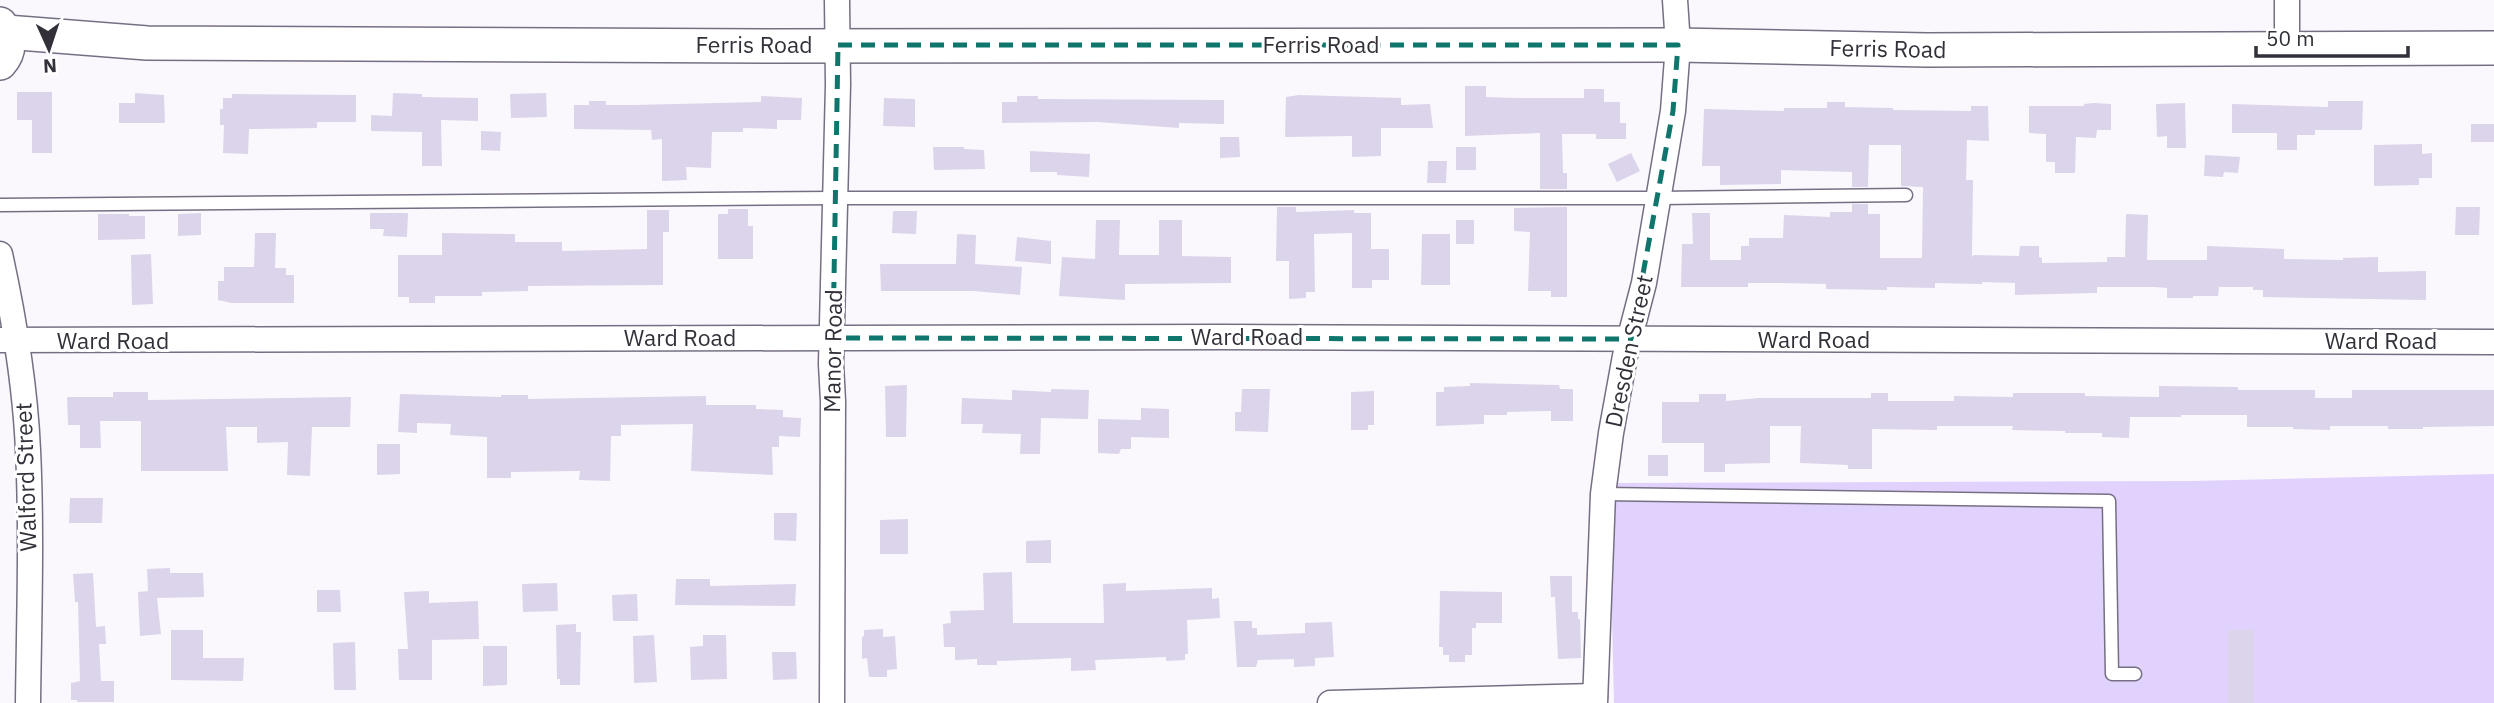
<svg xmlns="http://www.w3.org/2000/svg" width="2494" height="703" font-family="'IBM Plex Sans',sans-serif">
  <rect width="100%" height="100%" fill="#faf8fd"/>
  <path fill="#e1d2fd" d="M2494,474v229h-880l-5,-220 582,-2z"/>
  <g fill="#dcd4ea">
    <path d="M1465,86h21v11l30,1h68v-9h20v13h16v21h6v16h-30v-5h-34l1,39h4v16h-27v-56l-75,3z"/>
    <path d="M17,92h35v61h-20v-33h-15z"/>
    <path d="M135,93l29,2 1,28h-46v-20h16z"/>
    <path d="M393,93l29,1v3l56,1v23l-37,-1 1,46h-20v-34l-51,-1v-16l21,1z"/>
    <path d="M546,93l1,24 -36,1 -1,-24z"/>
    <path d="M232,94l124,1v27h-39v6l-68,1 -1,25 -25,-1 1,-28h-4v-16h3v-11h9z"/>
    <path d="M1299,95l102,3v7l29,-1 3,24h-52v28l-29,1v-21l-67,1 1,-40z"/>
    <path d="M761,96l41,2 -1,22h-24v9l-34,-1v4h-31l-1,36 -25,-1 1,13 -25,1v-42l-10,1 -1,-10 -77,-1v-24h15v-4h17v4h27l128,-3z"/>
    <path d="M1017,96h21v3l186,1v24l-45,-1v5l-81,-6 -96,1v-21h15z"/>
    <path d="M884,98l31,1v28l-32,-1z"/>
    <path d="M2328,101h35l-1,29h-47v5h-18v15h-20v-17h-45v-29l96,3z"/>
    <path d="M1827,102h18v5l48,1v2l78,1v-5h17l1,35 -22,-1 -1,40h7l-1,77 2,-2 45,1 1,-10h19v11l3,1v5l65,-1v-5h18l1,-43 22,1 -1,45h60v-14l77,3v10l59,1v-2l35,-1v15l48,-1v29l-163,-3v-7h-10v-3h-34l-1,9h-25v2h-26v-10l-12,-1h-58v6l-82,2v-12l-33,-1v2l-47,-1v5l-48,-1v3l-61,-1v-5l-45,-1h-33v4h-67l1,-43h11l-1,-31h18v47h31v-14h8v-8h34l1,-23 46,2v-5h22v-8h16v10h12v44h42l1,-71 -22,-1v-41h-32l-1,42h-16v-15l-71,-2v14l-61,1v-19h-18l2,-57 80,2v-3h43z"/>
    <path d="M2094,103l17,1v26h-14l-1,8 -20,-1 -1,36h-20v-11h-9v-28l-17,-1v-27h55v-2z"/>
    <path d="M2185,103l1,45h-19v-12l-10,1 -1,-33z"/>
    <rect x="2471" y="124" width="23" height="18"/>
    <path d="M481,131l20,1 -1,19 -19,-1z"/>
    <path d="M1220,137h19l1,20 -20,1z"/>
    <path d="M2422,144v10l10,-1v25h-13v7l-45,1v-41z"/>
    <path d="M933,147h31v2l20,1 1,19 -51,1z"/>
    <rect x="1456" y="147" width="20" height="23"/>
    <path d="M1030,151l60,3 -1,23 -32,-2v-3h-27z"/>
    <path d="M1631,153l9,18 -23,11 -9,-18z"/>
    <path d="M2205,155l35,2 -2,16 -14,-1 -1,5 -19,-1z"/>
    <path d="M1428,161h19l-1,22h-19z"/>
    <path d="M1277,207h19v5l58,-2v3h17v36h18v31h-17v8h-20v-55l-38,1 1,58h-9v6l-17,1v-38h-13z"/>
    <path d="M1567,207v90h-16v-6h-23l2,-59 -16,-1v-23z"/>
    <path d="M2456,207h24l-1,28h-24z"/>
    <path d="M728,209h20v17h5v33h-35v-45h10z"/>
    <path d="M647,210h22v22h-6v53l-135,1v5l-46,1v4h-47v7h-26v-6h-11v-42h44v-22l73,1v8h47v9l85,-2z"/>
    <path d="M893,211h24l-1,23 -24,-1z"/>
    <path d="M201,213v22l-23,1v-22z"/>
    <path d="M370,213h38l-1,24 -24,-1 1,-7h-14z"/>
    <path d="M98,214h31v2h16v23l-47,1z"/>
    <path d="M1096,220h24l-1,35h40v-35h23v36l49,1v26l-106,1v16l-66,-4 3,-39 33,2z"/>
    <rect x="1456" y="220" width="18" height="24"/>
    <path d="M255,233h21l-1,35h11v7h8v28h-62l-14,-3v-19h6v-14h30z"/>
    <path d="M957,234l19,1 -1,29 47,3 -2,28 -47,-4h-92l-1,-27h76z"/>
    <path d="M1422,234h28v51h-29z"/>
    <path d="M1017,237l34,4v23l-36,-3z"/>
    <path d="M151,254l2,50 -21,1 -1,-50z"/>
    <path d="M1470,383l89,2 1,4h13v32h-22v-10l-44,1v3h-23v9l-48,2v-34h8v-5l26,-1z"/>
    <path d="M907,385l-1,52h-20l-1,-51z"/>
    <path d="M2159,386l79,1v3h77v8h37v-8h142v36l-71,1v2h-35v-3h-58v4l-37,-1v-2h-46v-12h-66v2h-51l-1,21 -27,-1v-4h-37v-2l-53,-1 1,-4h-76v4l-65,-1v40h-24v-4l-48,-2 1,-37h-31v37l-45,1v8h-21v-29h-42v-41h37v-8h27v7l33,-3h112v-5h17v8h66v-5l59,1v-4h72v3l74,1z"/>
    <path d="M1051,389l38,1 -1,29 -47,-1 -1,36h-20l1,-20 -39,-1 1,-9h-22l1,-26 50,2v-10l39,2z"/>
    <path d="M1242,389h28l-2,43 -33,-1v-19h6z"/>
    <path d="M1374,391v34h-6v5h-17v-38z"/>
    <path d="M113,392h35v8l203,-3 -1,30h-38l-2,49 -23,-1 1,-33 -31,1v-16h-31l2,44h-87v-50h-41l1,27h-21v-23h-12l-1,-28h46z"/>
    <path d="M400,394l101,3v-2h27v4l178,-3v9h50v4l27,1v7l18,1 -1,19 -21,-1v11h-7l1,28 -82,-4 2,-47 -72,1v11h-10l-1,45 -31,-1 1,-9 -69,1v6h-24v-41l-37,-2 1,-11 -34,-1v10l-19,-1z"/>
    <path d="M1141,408l28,1v29l-38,-1v12h-10l-2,5 -21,-1v-34l43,1z"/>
    <path d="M377,444h23v30l-23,1z"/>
    <rect x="1648" y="455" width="20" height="21"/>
    <path d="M70,498h33l-1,25h-33z"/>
    <path d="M774,513h23l-1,28 -22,-1z"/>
    <path d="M908,519v35h-28v-34z"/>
    <path d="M1051,540v23h-25v-22z"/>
    <path d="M170,568v5h33l1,24 -47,1 4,36 -21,2 -2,-44 10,-1 -1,-22z"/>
    <path d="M1012,572l1,51h91l-1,-39 23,-1v8l86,-3v11l7,-1 1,20 -33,2 1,34h-3v6l-19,1v-4l-71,3 1,10 -25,1v-13l-74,3v4h-20v-6l-22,1v-13h-11l-1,-23 8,-1 -1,-12 34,-1 -1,-37z"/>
    <path d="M93,573l3,54 9,-1 1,18h-7l2,37h13v21h-37v-2h-6v-17l9,-2 -2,-79h-3l-2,-28z"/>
    <path d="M1550,576h22v36h6v7h2l1,39 -23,1 -3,-62h-4z"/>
    <path d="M676,579h34v7l86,-2 -1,22 -120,-1z"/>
    <path d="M557,583l1,28 -35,1 -1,-28z"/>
    <path d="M317,590h23l1,22h-24z"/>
    <path d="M429,591v12l49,-2 1,38 -47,1v40h-33l-1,-31h10l-4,-57z"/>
    <path d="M1440,591l62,1v31h-26v5h-4v27h-7v7h-16v-7h-6v-8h-4z"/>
    <path d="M637,594l1,27h-25l-1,-26z"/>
    <path d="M1234,621h18v7h5v7l48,-2v-10l27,-1 2,35 -19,1v8l-21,1v-8l-36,1 -2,7h-19z"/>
    <path d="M576,624v8h5l-1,53h-20v-6h-3l-1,-54z"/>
    <path d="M883,629v8l12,-1 2,33 -10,1v7h-18l-2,-19 -5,1v-22l2,-1v-6z"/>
    <path d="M171,630h32v28h41l-1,23 -72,-1z"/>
    <rect x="2228" y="630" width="26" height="73"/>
    <path d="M654,635l3,47 -23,1 -1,-47z"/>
    <path d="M703,635h23l1,44 -36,1 -1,-33 13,-1z"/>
    <path d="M355,642l1,48h-22l-1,-47z"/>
    <path d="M483,646h24v39l-24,1z"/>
    <path d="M772,652h24l1,27 -24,1z"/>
  </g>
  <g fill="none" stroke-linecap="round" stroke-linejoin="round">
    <g stroke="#766f83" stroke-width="15">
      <g id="lane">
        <path d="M0,205l836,-7h823l247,-3"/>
        <path d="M1603,494l506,7 3,173h23"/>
      </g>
    </g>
    <g stroke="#766f83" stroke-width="27">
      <g id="street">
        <path d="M2287,48v-48"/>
        <path d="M0,254c14,64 25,130 28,196 4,84 1,169 0,253"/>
        <path d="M0,340l1221,-3 1273,5"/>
        <path d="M832,703l1,-302 -2,-37 7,-279 -1,-85"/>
        <path d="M1330,703l265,-7"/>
        <path d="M1595,703l8,-209 8,-61 14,-77 19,-73 29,-172 5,-66 -3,-45"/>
      </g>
    </g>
    <g stroke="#766f83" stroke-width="36">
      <g id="secondary">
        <path d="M0,24c10,13 11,27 0,39"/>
        <path d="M6,32l141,11 618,3 913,-1 249,5 567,-2"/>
      </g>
    </g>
    <use href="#lane" stroke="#fff" stroke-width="12"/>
    <use href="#street" stroke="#fff" stroke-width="24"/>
    <use href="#secondary" stroke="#fff" stroke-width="33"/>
  </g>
  <path fill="none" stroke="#0f766e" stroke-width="5" stroke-dasharray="14 9" stroke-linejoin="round" d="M838,45h840l-5,66 -42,228 -798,-1z"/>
  <g text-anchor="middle" stroke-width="6" stroke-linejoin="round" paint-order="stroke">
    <g font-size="23" fill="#333039" stroke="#fff">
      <text x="754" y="53">Ferris Road</text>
      <text x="1321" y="53">Ferris Road</text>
      <text transform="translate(1888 49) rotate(1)" y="8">Ferris Road</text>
      <text x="1247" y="345">Ward Road</text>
      <text x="680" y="346">Ward Road</text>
      <text x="1814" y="348">Ward Road</text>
      <text x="113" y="349">Ward Road</text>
      <text x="2381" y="349">Ward Road</text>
      <text transform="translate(833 351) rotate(-89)" y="8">Manor Road</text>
      <text transform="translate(1629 351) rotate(-78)" y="8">Dresden Street</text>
      <text transform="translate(26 477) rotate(-92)" y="8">Walford Street</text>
    </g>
  </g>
  <g transform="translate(49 49) rotate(177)" stroke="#ffffff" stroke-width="5" paint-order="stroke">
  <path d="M0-5L12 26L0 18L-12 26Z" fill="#333039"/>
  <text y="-10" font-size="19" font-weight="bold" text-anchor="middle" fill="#333039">N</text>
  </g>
  <path d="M2256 46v10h152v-10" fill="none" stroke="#333039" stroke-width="3.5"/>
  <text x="2266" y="46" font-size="21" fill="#333039" stroke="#ffffff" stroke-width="5" paint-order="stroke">50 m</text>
</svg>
